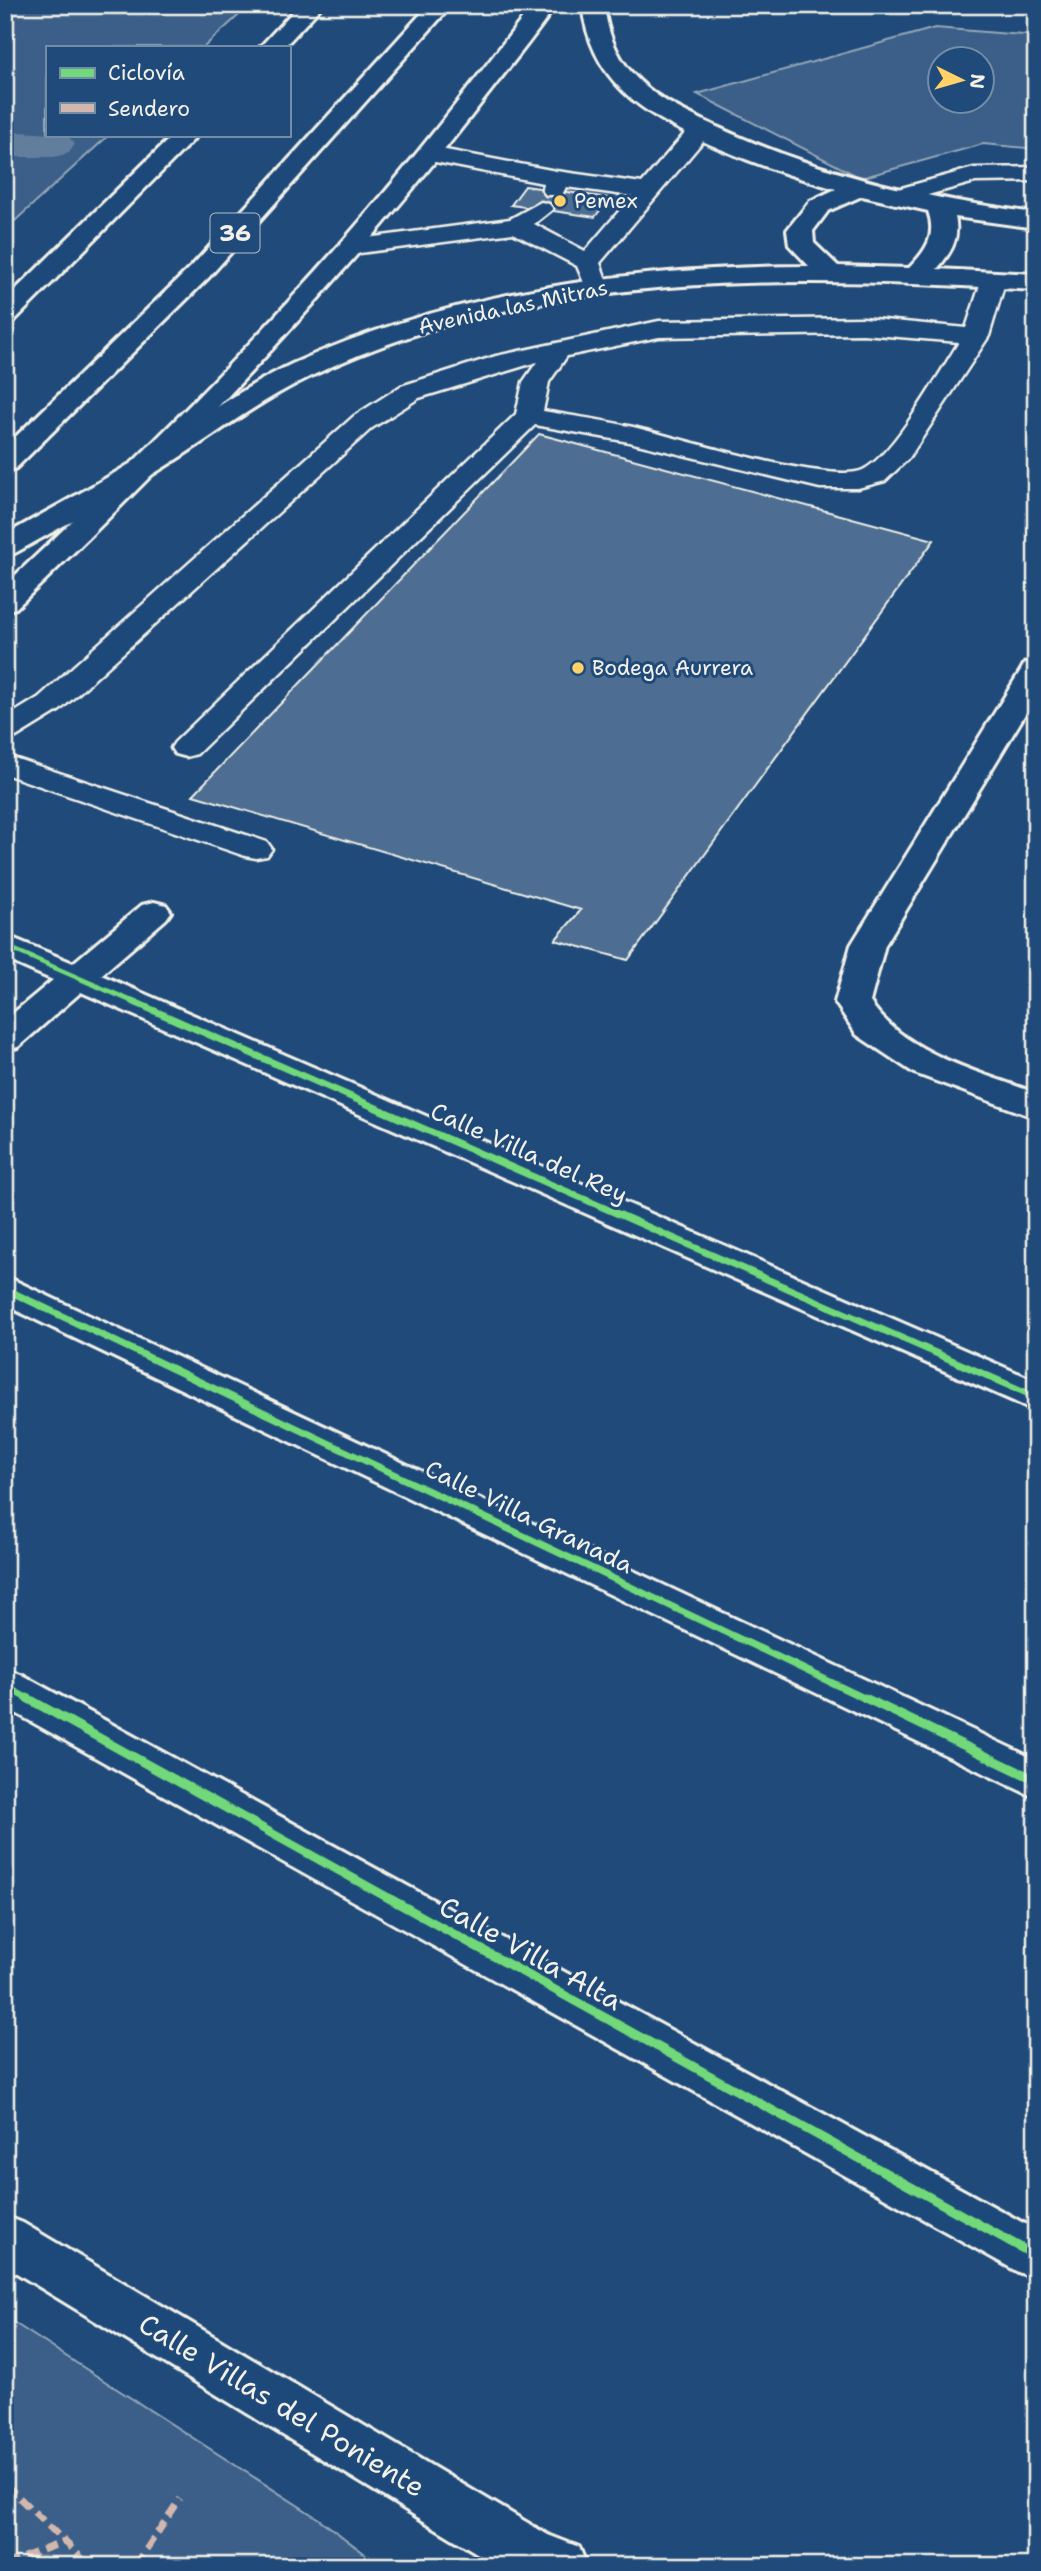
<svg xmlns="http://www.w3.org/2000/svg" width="1041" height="2571" font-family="'Shantell Sans',sans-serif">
  <rect width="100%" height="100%" fill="#1f4a7a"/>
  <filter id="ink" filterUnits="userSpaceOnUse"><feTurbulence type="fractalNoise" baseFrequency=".0143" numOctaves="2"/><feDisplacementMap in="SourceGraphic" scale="14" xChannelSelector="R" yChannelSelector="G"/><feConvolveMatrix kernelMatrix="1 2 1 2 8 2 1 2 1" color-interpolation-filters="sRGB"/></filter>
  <g filter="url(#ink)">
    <g fill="#3a5f88" stroke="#97a8b8" stroke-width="2" fill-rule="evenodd">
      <path d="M5,5h245l-46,42h-157v88h62l-104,95z"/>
      <path d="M935,28l101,8v113l-53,-5 -122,34 -164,-84zM940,60h42v42h-42z"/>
      <path d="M5,2317l314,202 62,47h-376z"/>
    </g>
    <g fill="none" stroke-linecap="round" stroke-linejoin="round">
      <path fill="#627e9d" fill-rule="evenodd" d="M5,131l62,4 8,9 -6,9 -15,4h-49z"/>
    </g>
    <g fill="#4d6e92" stroke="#f4f1e8" stroke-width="2">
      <path d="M525,186l84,12 -14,19 -84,-12z"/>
      <path d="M539,434l395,106 -306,420 -73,-20 26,-30 -388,-115z"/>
    </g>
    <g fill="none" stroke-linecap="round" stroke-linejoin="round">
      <g stroke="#f4f1e8" stroke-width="5">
        <g id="lane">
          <path d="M701,122l8,2 3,5 -3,5 -109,129 8,22 -3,5h-18l-10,-24 -64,-33 -161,21 -9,-2 -3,-5 3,-5 9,-2 158,-21 31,-17 8,2 4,5 -19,15 51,27 47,-55 -66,-9 -4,8h-16l-4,-5 1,-7 -113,-22 -8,-2 -4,-5 4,-5 8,-2 126,24 86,12 51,-59z"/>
          <path d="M1036,167v14l-61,1 -80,22 -8,-2 -4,-5 4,-5 87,-24z"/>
          <path d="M994,272l9,2 3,5 -17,57 -80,122 -24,23 -27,7h-38l-191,-46 -94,-17 -338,329 -11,3 -11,-3 -4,-6 4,-6 341,-328 7,-32 14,-20 -118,36 -47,30 -312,282 -44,27 -11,3v-22l33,-20 316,-282 47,-30 95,-30 163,-35 204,-3 103,10 16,-49 3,-5zM863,334l96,8c-19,30 -66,114 -96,128 -33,15 -187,-33 -230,-43 -30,-7 -60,-11 -90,-16l6,-29 18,-26 92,-19z"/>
          <path d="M5,755l262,87 5,7 -5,7 -11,2 -11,-2 -240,-82z"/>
        </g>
      </g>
      <g stroke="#f4f1e8" stroke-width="6">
        <g id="street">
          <path d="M533,5h23c-26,38 -56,73 -84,110 -138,177 -294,338 -456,493l-11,3v-26c117,-110 232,-223 338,-344 67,-76 128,-156 190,-236z"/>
          <path d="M1036,661v35l-151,249 -15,57c35,52 109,70 166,91v25l-122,-45 -57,-38 -22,-33 16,-57 170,-275 4,-7z"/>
          <path d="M154,902l12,3 5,7 -5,7 -65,56 935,406v30l-955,-419 -63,55 -13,3v-30l48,-40 -48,-21v-24l68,28 69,-58z"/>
          <path d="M5,1276l1031,484v38l-1031,-493z"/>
          <path d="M5,1669l15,5 1016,556v49l-18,-7 -1013,-565z"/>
          <path d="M5,2216l18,7 525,312 31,12 8,19h-89l-493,-300z"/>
        </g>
      </g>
      <g stroke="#f4f1e8" stroke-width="6">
        <path id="secondary" d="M582,5h22c3,25 11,49 28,68 22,26 56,40 85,54 102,47 208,72 319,86v15l-81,-11c5,21 -4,36 -18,52l99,5v16c-244,-14 -501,-22 -727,87 -52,25 -98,61 -148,92 -47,30 -97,56 -146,84l-10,3v-21c46,-26 93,-51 138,-79 49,-31 96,-67 149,-92 163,-74 340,-97 517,-98l-20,-21 -2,-15 23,-29 26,-12c-60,-17 -169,-54 -213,-98 -24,-23 -37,-53 -41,-86zM862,196l66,15c9,25 -2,40 -19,57l-71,-2 -24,-23 -1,-12 15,-20z"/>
      </g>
      <g stroke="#f4f1e8" stroke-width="6">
        <g id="primary">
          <path d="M299,5h24l-39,42h-24z"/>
          <path d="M429,5h23l-243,272 -194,192 -10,2v-24l186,-180z"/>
          <path d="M173,135h25l-184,186 -9,2v-23z"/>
        </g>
      </g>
      <use href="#lane" fill="#1f4a7a" fill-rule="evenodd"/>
      <use href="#street" fill="#1f4a7a" fill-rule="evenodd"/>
      <use href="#secondary" fill="#1f4a7a" fill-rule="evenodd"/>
      <use href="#primary" fill="#1f4a7a" fill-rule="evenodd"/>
      <g stroke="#d1b7ad" stroke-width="7" stroke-dasharray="13 7" stroke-linecap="butt">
        <path d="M5,2484l85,82"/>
        <path d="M5,2564l59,-22"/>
        <path d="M135,2566l45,-67"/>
      </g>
      <g stroke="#1f4a7a" stroke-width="9">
        <path id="cycleway-far2" d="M5,946l131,57"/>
      </g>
      <g stroke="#1f4a7a" stroke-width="11">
        <g id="cycleway-far1">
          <path d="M132,1001l904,396"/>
          <path d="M5,1289l863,411"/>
          <path d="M5,1686l25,14"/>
        </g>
      </g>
      <g stroke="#1f4a7a" stroke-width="13">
        <g id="cycleway">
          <path d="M27,1698l1009,558"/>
          <path d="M865,1698l171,82"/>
        </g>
      </g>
      <use href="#cycleway-far2" stroke="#71d979" stroke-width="5"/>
      <use href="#cycleway-far1" stroke="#71d979" stroke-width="7"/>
      <use href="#cycleway" stroke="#71d979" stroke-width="9"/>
    </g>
  </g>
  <g fill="#ffd166" stroke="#1f4a7a" stroke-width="2.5">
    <circle cx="560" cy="201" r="7"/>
    <circle cx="578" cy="668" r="7"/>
  </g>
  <g text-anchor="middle" stroke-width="6" stroke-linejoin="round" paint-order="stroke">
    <g font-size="21" fill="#f4f1e8" stroke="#1f4a7a" text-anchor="start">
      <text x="574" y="208">Pemex</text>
      <text x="592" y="675">Bodega Aurrera</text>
    </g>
    <g font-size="21" fill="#f4f1e8" stroke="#1f4a7a">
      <text transform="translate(513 307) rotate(-12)" y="7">Avenida las Mitras</text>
    </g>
    <rect fill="#1f4a7a" stroke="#b4bfc7" stroke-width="2" x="210.5" y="213.5" width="49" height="39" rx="5"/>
    <g font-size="23" font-weight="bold" fill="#f4f1e8">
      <text x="235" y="241">36</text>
    </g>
    <g font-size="24" fill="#f4f1e8" stroke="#1f4a7a">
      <text transform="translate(529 1153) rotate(24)" y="8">Calle Villa del Rey</text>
      <text transform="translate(529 1517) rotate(26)" y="8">Calle Villa Granada</text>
    </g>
    <g font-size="28" fill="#f4f1e8" stroke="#1f4a7a">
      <text transform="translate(531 1953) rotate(29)" y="10">Calle Villa Alta</text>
      <text transform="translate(282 2405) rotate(31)" y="10">Calle Villas del Poniente</text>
    </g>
  </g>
  <rect width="1041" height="2571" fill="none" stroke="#1f4a7a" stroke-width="28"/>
  <rect x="14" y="14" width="1013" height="2543" fill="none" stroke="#f4f1e8" stroke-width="2.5" filter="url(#ink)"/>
  <rect x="46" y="46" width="245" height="91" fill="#1f4a7a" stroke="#748da6" stroke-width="2"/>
  <rect x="60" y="68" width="35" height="10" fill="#71d979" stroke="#748da6" stroke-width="2"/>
  <text x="108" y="80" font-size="21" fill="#f4f1e8">Ciclovía</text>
  <rect x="60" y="103" width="35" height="10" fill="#d1b7ad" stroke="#748da6" stroke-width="2"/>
  <text x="108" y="116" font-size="21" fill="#f4f1e8">Sendero</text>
  <g transform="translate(961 80) rotate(95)"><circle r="33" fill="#1f4a7a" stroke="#748da6" stroke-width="2"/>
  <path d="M0-5L12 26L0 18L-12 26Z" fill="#ffd166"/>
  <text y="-10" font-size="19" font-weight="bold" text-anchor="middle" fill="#f4f1e8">N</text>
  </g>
</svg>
